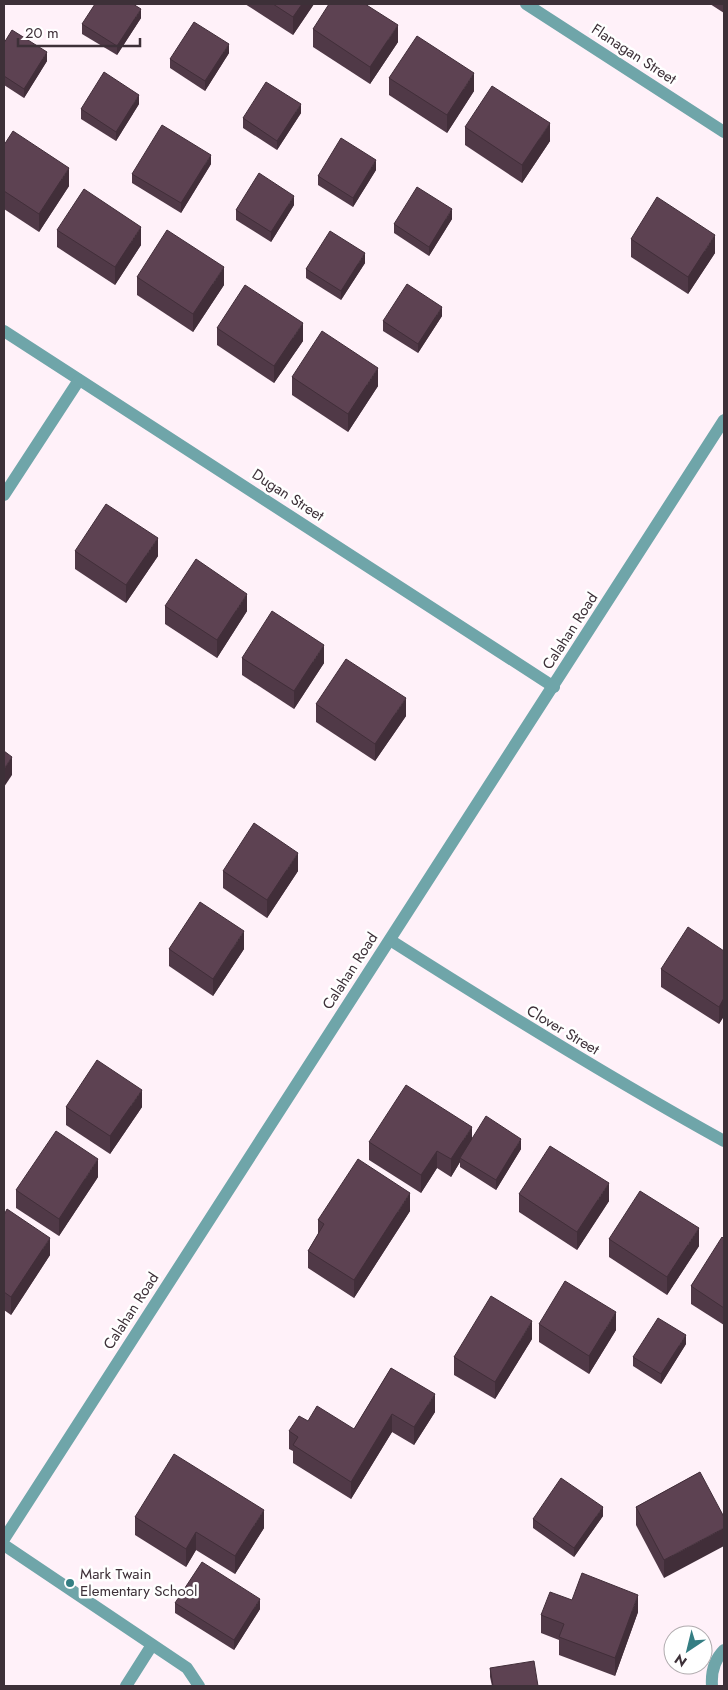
<svg xmlns="http://www.w3.org/2000/svg" width="728" height="1690" font-family="Jost,sans-serif">
  <rect width="100%" height="100%" fill="#fff1f9"/>
  <g fill="none" stroke-linecap="round" stroke-linejoin="round">
    <g stroke="#6fa5a9" stroke-width="12">
      <path d="M526,4l198,128"/>
      <path d="M4,331l550,356"/>
      <path d="M4,495l75,-115"/>
      <path d="M390,940c110,70 220,138 334,201"/>
      <path d="M4,1539l720,-1119"/>
      <path d="M4,1545l183,123 12,18"/>
      <path d="M126,1686l26,-41"/>
      <path d="M712,1686c-1,-14 2,-26 12,-36"/>
    </g>
  </g>
  <g fill="#503947">
    <path d="M245,4h69l-21,31z"/>
    <path d="M710,4h14v9z"/>
    <path d="M141,18l-24,37 -35,-21v-10z"/>
    <path d="M313,29l85,13 -28,42 -57,-37z"/>
    <path d="M4,43l43,18 -23,37 -20,-13z"/>
    <path d="M229,53l-24,38 -35,-23v-9z"/>
    <path d="M389,78l85,13 -27,42 -58,-38z"/>
    <path d="M139,104l-23,37 -35,-22v-10z"/>
    <path d="M301,113l-24,37 -34,-22v-10z"/>
    <path d="M465,127l85,14 -28,42 -57,-38z"/>
    <path d="M4,145l65,41 -30,46 -35,-23z"/>
    <path d="M211,164l-30,49 -49,-30v-9z"/>
    <path d="M376,170l-23,37 -35,-22v-9z"/>
    <path d="M294,205l-23,37 -35,-22v-10z"/>
    <path d="M452,219l-23,37 -35,-23v-9z"/>
    <path d="M57,230l84,15 -26,40 -58,-38z"/>
    <path d="M631,239l84,14 -27,41 -57,-37z"/>
    <path d="M365,263l-24,37 -35,-22v-9z"/>
    <path d="M137,277l87,8 -31,47 -56,-37z"/>
    <path d="M442,316l-24,37 -35,-22v-10z"/>
    <path d="M217,328l86,13 -29,42 -57,-38z"/>
    <path d="M292,377l86,9 -30,46 -56,-37z"/>
    <path d="M75,551l83,5 -32,47 -51,-34z"/>
    <path d="M165,606l82,5 -30,47 -52,-34z"/>
    <path d="M242,658l82,5 -30,46 -52,-34z"/>
    <path d="M316,704l90,12 -31,45 -59,-39z"/>
    <path d="M223,871h75l-31,47 -44,-30z"/>
    <path d="M169,949h75l-31,47 -44,-30z"/>
    <path d="M724,951v65l-5,8 -58,-37v-18z"/>
    <path d="M66,1107h76l-32,47 -44,-29z"/>
    <path d="M472,1140l49,9 -25,41 -36,-23v-5l-9,15 -14,-9 -16,25 -52,-33v-18z"/>
    <path d="M98,1177l-39,59 -43,-28v-18z"/>
    <path d="M519,1194l90,7 -32,49 -58,-38z"/>
    <path d="M410,1211l-56,87 -46,-30v-17l10,-17v-14z"/>
    <path d="M4,1215l46,40 -39,60 -7,-5z"/>
    <path d="M609,1239l90,7 -32,49 -58,-38z"/>
    <path d="M724,1239v86l-33,-21v-18z"/>
    <path d="M539,1324l77,6 -27,44 -50,-32z"/>
    <path d="M532,1339l-37,60 -41,-24v-18z"/>
    <path d="M686,1344l-25,40 -28,-18v-9z"/>
    <path d="M391,1368l44,44 -21,33 -22,-13 -41,67 -58,-36v-12l-4,-2v-18l19,-10 46,8z"/>
    <path d="M700,1472l-36,106 -28,-53v-18z"/>
    <path d="M603,1516l-29,41 -41,-29v-9z"/>
    <path d="M135,1517l129,11 -29,46 -39,-24 -10,17 -51,-32z"/>
    <path d="M572,1600l66,12 -23,64 -56,-21v-15l-18,-7v-18z"/>
    <path d="M175,1603l85,6 -26,41 -59,-37z"/>
    <path d="M490,1668l48,18h-46l-2,-9z"/>
  </g>
  <g fill="#412e39">
    <path d="M302,4h12l-21,31v-18z"/>
    <path d="M141,9v9l-24,37v-9z"/>
    <path d="M398,25v17l-28,42v-17z"/>
    <path d="M229,44v9l-24,38v-10z"/>
    <path d="M47,52v9l-23,37v-9z"/>
    <path d="M474,73v18l-27,42v-18z"/>
    <path d="M139,95v9l-23,37v-9z"/>
    <path d="M301,104v9l-24,37v-9z"/>
    <path d="M550,123v18l-28,42v-18z"/>
    <path d="M211,155v9l-30,49v-10z"/>
    <path d="M376,160v10l-23,37v-9z"/>
    <path d="M69,168v18l-30,46v-18z"/>
    <path d="M294,196v9l-23,37v-10z"/>
    <path d="M452,209v10l-23,37v-9z"/>
    <path d="M141,227v18l-26,40v-18z"/>
    <path d="M715,235v18l-27,41v-17z"/>
    <path d="M365,253v10l-24,37v-9z"/>
    <path d="M224,267v18l-31,47v-18z"/>
    <path d="M442,307v9l-24,37v-9z"/>
    <path d="M303,323v18l-29,42v-17z"/>
    <path d="M378,368v18l-30,46v-18z"/>
    <path d="M158,538v18l-32,47v-18z"/>
    <path d="M247,594v17l-30,47v-18z"/>
    <path d="M324,645v18l-30,46v-18z"/>
    <path d="M406,698v18l-31,45v-17z"/>
    <path d="M12,757v18l-8,12v-18z"/>
    <path d="M298,853v18l-31,47v-18z"/>
    <path d="M244,931v18l-31,47v-17z"/>
    <path d="M724,998v18l-5,8v-17z"/>
    <path d="M142,1090v17l-32,47v-18z"/>
    <path d="M472,1127v18l-12,13v4l-9,15v-18z"/>
    <path d="M521,1139v10l-25,41v-10z"/>
    <path d="M437,1151v17l-16,25v-18z"/>
    <path d="M98,1159v18l-39,59v-17z"/>
    <path d="M609,1183v18l-32,49v-18z"/>
    <path d="M410,1193v18l-56,87v-18z"/>
    <path d="M699,1228v18l-32,49v-18z"/>
    <path d="M50,1238v17l-39,60v-18z"/>
    <path d="M616,1312v18l-27,44v-18z"/>
    <path d="M532,1321v18l-37,60v-17z"/>
    <path d="M686,1335v9l-25,40v-10z"/>
    <path d="M435,1394v18l-21,33v-18z"/>
    <path d="M392,1414v18l-41,67v-17z"/>
    <path d="M603,1507v9l-29,41v-9z"/>
    <path d="M264,1510v18l-29,46v-18z"/>
    <path d="M724,1528v18l-60,32v-18z"/>
    <path d="M196,1532v18l-10,17v-18z"/>
    <path d="M638,1595v17l-23,64v-18z"/>
    <path d="M260,1599v10l-26,41v-10z"/>
  </g>
  <g fill="#5d4252" stroke="#412e39">
    <path d="M95,4h38l8,5 -24,37 -35,-22z"/>
    <path d="M273,4h29l-9,13z"/>
    <path d="M329,4h36l33,21 -28,42 -57,-38z"/>
    <path d="M194,22l35,22 -24,37 -35,-22z"/>
    <path d="M12,30l35,22 -23,37 -20,-13v-33z"/>
    <path d="M417,36l57,37 -27,42 -58,-37z"/>
    <path d="M104,72l35,23 -23,37 -35,-23z"/>
    <path d="M266,82l35,22 -24,37 -34,-23z"/>
    <path d="M492,86l58,37 -28,42 -57,-38z"/>
    <path d="M162,125l49,30 -30,48 -49,-29z"/>
    <path d="M13,131l56,37 -30,46 -35,-23v-46z"/>
    <path d="M341,138l35,22 -23,38 -35,-22z"/>
    <path d="M259,173l35,23 -23,36 -35,-22z"/>
    <path d="M417,187l35,22 -23,38 -35,-23z"/>
    <path d="M84,189l57,38 -26,40 -58,-37z"/>
    <path d="M657,197l58,38 -27,42 -57,-38z"/>
    <path d="M167,230l57,37 -31,47 -56,-37z"/>
    <path d="M330,231l35,22 -24,38 -35,-22z"/>
    <path d="M407,284l35,23 -24,37 -35,-23z"/>
    <path d="M245,285l58,38 -29,43 -57,-38z"/>
    <path d="M322,331l56,37 -30,46 -56,-37z"/>
    <path d="M106,504l52,34 -32,47 -51,-34z"/>
    <path d="M196,559l51,35 -30,46 -52,-34z"/>
    <path d="M272,611l52,34 -30,46 -52,-33z"/>
    <path d="M346,659l60,39 -31,46 -59,-40z"/>
    <path d="M4,751l8,6 -8,12z"/>
    <path d="M254,823l44,30 -31,47 -44,-29z"/>
    <path d="M200,902l44,29 -31,48 -44,-30z"/>
    <path d="M688,927l36,24v47l-5,9 -58,-38z"/>
    <path d="M97,1060l45,30 -32,46 -44,-29z"/>
    <path d="M406,1085l66,42 -21,32 -14,-8 -16,24 -52,-33z"/>
    <path d="M486,1116l35,23 -25,41 -36,-22z"/>
    <path d="M56,1131l42,28 -39,60 -43,-29z"/>
    <path d="M550,1146l59,37 -32,49 -58,-38z"/>
    <path d="M358,1159l52,34 -56,87 -46,-29 16,-27 -6,-4z"/>
    <path d="M640,1191l59,37 -32,49 -58,-38z"/>
    <path d="M7,1209l43,29 -39,59 -7,-5v-77z"/>
    <path d="M722,1237l2,2v69l-33,-22z"/>
    <path d="M565,1281l51,31 -27,44 -50,-32z"/>
    <path d="M491,1296l41,25 -37,61 -41,-25z"/>
    <path d="M658,1318l28,17 -25,39 -28,-17z"/>
    <path d="M391,1368l44,26 -21,33 -22,-13 -41,68 -58,-37 5,-8 -9,-6 10,-15 9,5 9,-15 37,23z"/>
    <path d="M174,1454l90,56 -29,46 -39,-24 -10,17 -51,-32z"/>
    <path d="M700,1472l24,45v11l-60,32 -28,-53z"/>
    <path d="M561,1478l42,29 -29,41 -41,-29z"/>
    <path d="M202,1562l58,37 -26,41 -59,-37z"/>
    <path d="M582,1573l56,22 -23,63 -56,-21 5,-13 -23,-9 9,-23 22,8z"/>
    <path d="M534,1661l4,25h-45l-3,-18z"/>
  </g>
  <circle fill="#357e83" stroke="#fff" stroke-width="2" cx="70" cy="1583" r="5"/>
  <g text-anchor="middle" stroke-width="5" stroke-linejoin="round" paint-order="stroke">
    <g font-size="15" fill="#3d3038" stroke="#fff">
      <text transform="translate(634 54) rotate(33)" y="5">Flanagan Street</text>
      <text transform="translate(288 495) rotate(33)" y="5">Dugan Street</text>
      <text transform="translate(570 631) rotate(-57)" y="5">Calahan Road</text>
      <text transform="translate(350 971) rotate(-57)" y="5">Calahan Road</text>
      <text transform="translate(563 1030) rotate(31)" y="5">Clover Street</text>
      <text transform="translate(131 1311) rotate(-57)" y="5">Calahan Road</text>
    </g>
    <g font-size="15" fill="#3d3038" stroke="#fff" text-anchor="start">
      <text x="80" y="1579">Mark Twain<tspan x="80" dy="17">Elementary School</tspan></text>
    </g>
  </g>
  <rect width="728" height="1690" fill="none" stroke="#3d3038" stroke-width="10"/>
  <g transform="translate(688 1650) rotate(215)"><circle r="24" fill="#ffffff" stroke="#b1acaf"/>
  <path d="M0-4L9 19L0 12L-9 19Z" fill="#357e83"/>
  <text y="-8" font-size="14" font-weight="bold" text-anchor="middle" fill="#3d3038">N</text>
  </g>
  <path d="M18 38v8h122v-8" fill="none" stroke="#3d3038" stroke-width="2.5"/>
  <text x="25" y="38" font-size="15" fill="#3d3038" stroke="#ffffff" stroke-width="4" paint-order="stroke">20 m</text>
</svg>
